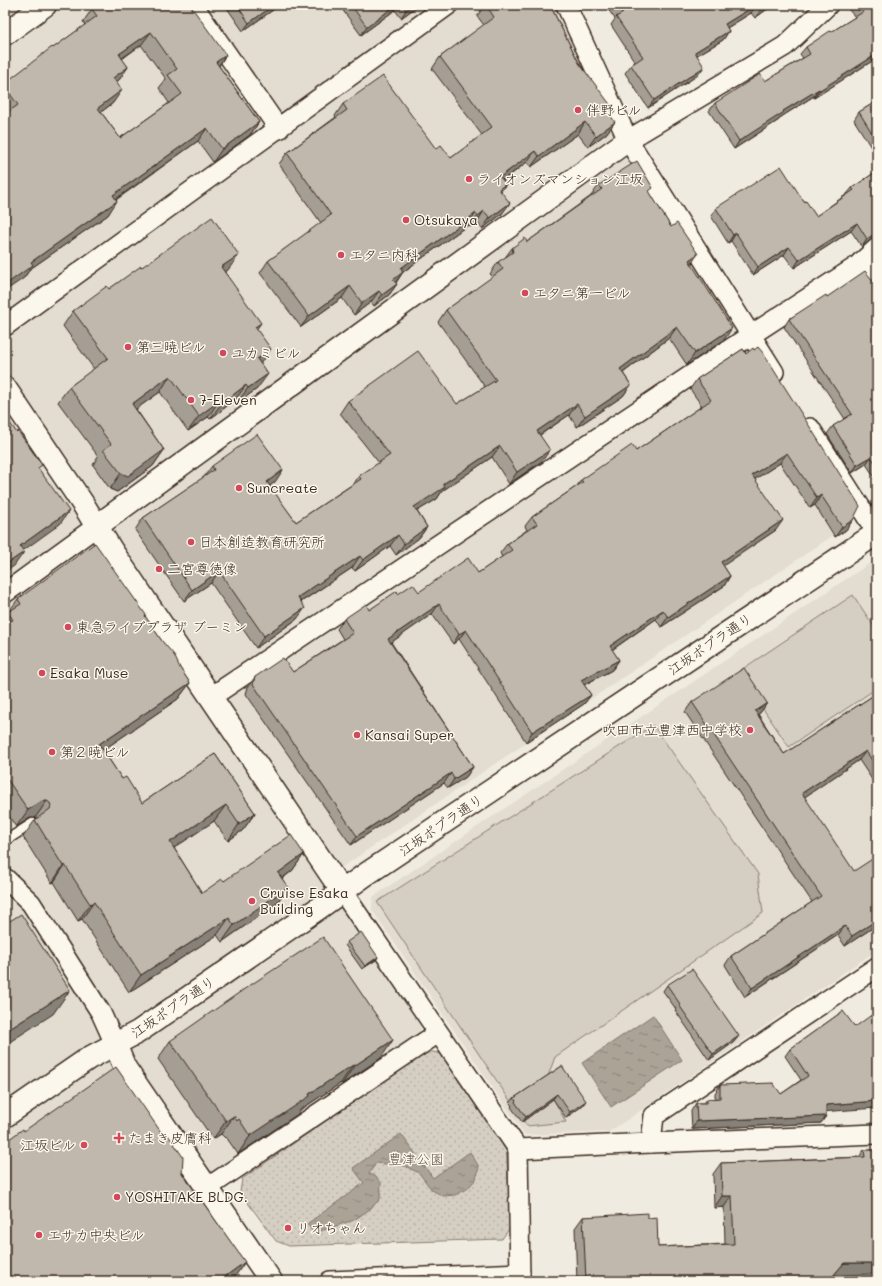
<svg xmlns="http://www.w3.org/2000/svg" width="882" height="1286" font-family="Mali,'Klee One',sans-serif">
  <defs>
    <pattern id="park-dots" width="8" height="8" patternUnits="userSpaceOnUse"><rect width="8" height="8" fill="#d5cec3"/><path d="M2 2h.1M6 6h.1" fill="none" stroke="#b8b1a7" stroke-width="1.8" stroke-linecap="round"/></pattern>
    <pattern id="water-ripples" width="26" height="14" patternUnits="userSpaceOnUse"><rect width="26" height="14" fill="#aca397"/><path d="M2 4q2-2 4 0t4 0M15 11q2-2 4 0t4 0" fill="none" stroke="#8d857b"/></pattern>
  </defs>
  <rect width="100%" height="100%" fill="#f0ebe0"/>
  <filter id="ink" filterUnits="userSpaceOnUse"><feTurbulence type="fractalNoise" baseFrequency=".025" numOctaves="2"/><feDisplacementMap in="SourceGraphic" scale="8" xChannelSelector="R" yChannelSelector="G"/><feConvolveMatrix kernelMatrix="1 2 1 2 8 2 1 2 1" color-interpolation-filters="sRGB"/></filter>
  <g filter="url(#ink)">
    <g fill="#e2dcd1">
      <path d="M5,5h550l58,120 241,388 -4,11 -527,356 98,138 -1,15 -239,161 58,87h-234z"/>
      <path d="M873,561l4,1v388l-268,182 -84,3 -153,-225 1,-13z"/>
    </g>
    <path fill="url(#park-dots)" stroke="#887c70" d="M427,1051l17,3 62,92 5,80 -9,13 -213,7 -13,-5 -36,-49 2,-13z"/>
    <g fill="#d5cec3" stroke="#887c70">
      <path d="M853,595l24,36v57l-88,59 -51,-75z"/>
      <path d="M653,725l105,149 5,39 -208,144 -10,27 21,38 -39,4 -150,-224z"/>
    </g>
    <g fill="url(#water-ripples)" stroke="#7f7367">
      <path d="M653,1015l29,45 -71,47 -29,-44z"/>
      <path d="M401,1134l32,44 37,-26 9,15 -3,12 -9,10 -12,6 -12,1 -11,-6 -13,-17 -14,-7 -29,-3 -7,11 6,2 6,7 -1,16 -10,10 -16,11 -40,13 -7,-9 57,-41 -11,-15z"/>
    </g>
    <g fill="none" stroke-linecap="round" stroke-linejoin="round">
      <g stroke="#3b2a1e" stroke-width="12">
        <path id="lane" d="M5,841l28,-18"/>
      </g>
      <g stroke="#3b2a1e" stroke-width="22">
        <g id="street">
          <path d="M193,5l86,124"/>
          <path d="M566,5l62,135 146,232"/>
          <path d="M628,140l157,-94 43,-41"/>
          <path d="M861,262l16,21"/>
          <path d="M5,326l443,-321"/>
          <path d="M810,428l67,105"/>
          <path d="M5,593l92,-67"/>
          <path d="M211,697l540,-362 106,-69 20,-18"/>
          <path d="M5,878l26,25 70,110 14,31"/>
          <path d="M342,891l176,258 2,132"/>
          <path d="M651,1143l3,-27 223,-149"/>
          <path d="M518,1149l133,-6 226,-9"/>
          <path d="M207,1188l231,-155"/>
          <path d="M330,1281l190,-8"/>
        </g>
      </g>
      <g stroke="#3b2a1e" stroke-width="25">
        <g id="secondary">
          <path d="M5,388l78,116 29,47 230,340"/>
          <path d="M97,526l531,-386"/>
          <path d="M115,1044l10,24 146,213"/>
          <path d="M5,1116l84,-58 49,-26 181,-124 46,-33 512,-342"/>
        </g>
      </g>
      <g stroke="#3b2a1e" stroke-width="25">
        <path id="highway" d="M5,34l40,-29"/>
      </g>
      <use href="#lane" stroke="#fbf7ec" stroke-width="9"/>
      <use href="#street" stroke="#fbf7ec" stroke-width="19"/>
      <use href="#secondary" stroke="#fbf7ec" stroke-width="22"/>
      <use href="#highway" stroke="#fbf7ec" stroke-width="22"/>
    </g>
    <g fill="#a59e95" stroke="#3b2a1e" fill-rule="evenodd">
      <path d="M225,5h55l-37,26z"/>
      <path d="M339,5h80l-18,13 -6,-8 -34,25z"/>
      <path d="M485,5h65l29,58 32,53 -4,17 -19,14 -10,-13 -47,33 -4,-5 -24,19 3,3 -5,7 1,23 -20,15 -5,-7 -7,5 -2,-2 -65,47 -7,11 1,1 -8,11 -15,11 -3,-4 -17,13 -12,-17 -41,29 -41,-54 8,-12 53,-38 -42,-59 8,-11 49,-36 -1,-1 8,-12 93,45 15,9 31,-23 -50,-66 8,-12 44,-32 -7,-9z"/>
      <path d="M605,5h168l-18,13 -4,-5 -24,15 2,3 -6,9 -26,15 1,20 -50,33 -23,-35 6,-8 4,-3 -24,-37 4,-6z"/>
      <path d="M850,5h27v53l-63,40v-2l-33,21 -2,3 -45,29 -25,-38 6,-8 50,-22 38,-23 -3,-4 6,-7 25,-15 24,-15 -7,-8z"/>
      <path d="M92,9l134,46 -7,11 40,56 -9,13 -37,27 -15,-21 -82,59 -8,15 -78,54 -6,9 -18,-164 -1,-1v-30l80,-58 -2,-3zM141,45l25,34 -7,9 10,15 -49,35 -19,-26 12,-9 3,-21 3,-2 9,-13 -6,-8z"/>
      <path d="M877,101v56l-23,-37 5,-8z"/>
      <path d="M877,171v66h-3l-12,10 -11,-16 -57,37 -10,-13 -31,20 -22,-34 -3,2 -17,-27 5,-8 85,-11 15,19 31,-22 5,-6z"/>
      <path d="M599,185l51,8 41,71 33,76 -37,25 -18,-27 -46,35 8,12 -8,11 -46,31 -8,-12 -29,20 2,26 -33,23 -17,-27 -50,34 -5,8 -20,12 10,16 -8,11 -23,17 -6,-9 -35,25 -3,-3 -51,34 -4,17 -41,29 -45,-65 -27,18 -49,-71 8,-12 61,-41 8,-11 63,16 -6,4 27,36 57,-38 6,-8 20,-13 -39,-50 8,-12 109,3 28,-17 -47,-65 8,-12 47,-33 -3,-3 8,-12 6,-3 8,-11 15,-6 64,-46z"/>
      <path d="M142,267l86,3 -3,2 32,57 4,35 -4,25 -20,14 -2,-3 -25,19 -2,-2 -20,14 -28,-39 -24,17 28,41 -11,16 -36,26 -7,-3 -17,-24 5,-9 -40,-54 11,-15 25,-18 -31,-43 10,-15 36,-22z"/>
      <path d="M874,282l3,3v196l-11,-17 -14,9 -25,-39 6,-8 12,-7 -61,-92 5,-8 38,-22z"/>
      <path d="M743,349l110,171 -7,10 -11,7 -20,-32 -5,3 -30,-45 -25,16 21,51 -53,35 7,11 -6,10 -63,41 -5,-8 -44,31 7,10 -7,10 -28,15 7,10 -7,9 -58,38 -67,-103 -6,5 -21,-30 -41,28 82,125 -7,10 -18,11 -4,-5 -93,62 -105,-151 2,-7 7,-10 38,-5 50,-33 -6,-10 7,-10 25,-9 29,-16 21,-2 59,-19 24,-16 -2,-4 7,-9 20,-14 -2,-4 7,-9 45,-31 4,-6 55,-29 66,-45 -12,-17 7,-10z"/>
      <path d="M18,599l128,16 -1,1 45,67 -12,16 -75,51 19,29 20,24 73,-49 40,59 -12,17 -15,11 -14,-20 -40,27 28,45 22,-12 80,-27 -12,17 -10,8 6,8 -12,17 -54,38 -5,-7 -88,57 -47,-73 -4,2 -24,-39 -2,1 -29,-46 12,-17 2,-2h-7l-14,9 -11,-17v-193z"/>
      <path d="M877,693v85l-4,3 -14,-21 -55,37 73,128 -32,21 -7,-11 -93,62 -20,-32 6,-9 81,-54 -127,-190 7,-10 75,1 -7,10 -2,1 26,40z"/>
      <path d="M347,942l31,15 -2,3 -14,9 -17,-24z"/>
      <path d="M667,985l67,57 -25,18 -34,-50 1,-1 -13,-18z"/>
      <path d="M843,1011l-17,101v4l-5,7 -129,6 -1,-18 5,-8h8l3,-4h8v-6l5,-8 61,9 20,-14 -16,-24 5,-7z"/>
      <path d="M170,1041l211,17 -39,26 -1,-1 -41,27 -2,4 -60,40 -12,-17 -1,1 -4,-4 -8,5 -55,-80z"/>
      <path d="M562,1066l20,40 -16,12 -13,-19 -31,23 -11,-15 1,-1 -2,-3 4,-5z"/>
      <path d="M24,1131l158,42 50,108h-227v-139z"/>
      <path d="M864,1150h13l-41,125 -4,4v2h-255l-2,-53 8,-11 65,1 10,29 67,-3 -1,-37 -10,1 -1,-34 8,-11 138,-6z"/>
    </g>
    <g fill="#868179" stroke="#3b2a1e">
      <path d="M274,5h6l-37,26 6,-8z"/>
      <path d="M396,5h2l-3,5 -34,25 6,-8z"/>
      <path d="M413,5h6l-18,13 5,-8z"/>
      <path d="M756,5l-5,8 -32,20 6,-9z"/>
      <path d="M768,5h5l-18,13 6,-8z"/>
      <path d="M729,31l-6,9 -34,20 6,-8z"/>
      <path d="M151,32l-10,13 -32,22 10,-13z"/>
      <path d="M877,54v4l-63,40 6,-8z"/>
      <path d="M226,55l-9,13 -1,-6z"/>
      <path d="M128,67l-9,13 -15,11 9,-13z"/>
      <path d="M704,67l-6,8 -50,33 6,-8z"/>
      <path d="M819,89l-5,7 -33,21 -2,3 -45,29 5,-8 44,-30z"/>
      <path d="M122,90l-9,13 -24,18 9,-13z"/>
      <path d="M259,122l-9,13 -37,27 9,-13z"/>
      <path d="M585,122l-7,12 -47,33 8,-11z"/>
      <path d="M615,122l-8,11 -19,14 8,-11z"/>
      <path d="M207,128l-9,13 -95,67 10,-13z"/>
      <path d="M535,151l-8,11 -35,26 8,-11z"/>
      <path d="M506,184l-8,12 1,-7z"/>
      <path d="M117,201l-9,14 -78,54 -6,9 -19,13v-6l26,-23z"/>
      <path d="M510,203l-8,11 -20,15 8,-11z"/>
      <path d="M484,211l-7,11 -7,5 8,-11z"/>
      <path d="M476,213l-8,12 -65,47 -8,11 -9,8 15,-23z"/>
      <path d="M857,223l-6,8 -57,37 5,-8z"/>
      <path d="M877,232v5h-3l-12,10 5,-8z"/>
      <path d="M736,233l-5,8 -3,2 5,-8z"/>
      <path d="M789,247l-5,8 -31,20 5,-8z"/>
      <path d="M698,254l-8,11 -1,-5z"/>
      <path d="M239,255l-11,15 -18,12 11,-15z"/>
      <path d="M397,284l-8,11 -15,11 8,-11z"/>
      <path d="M350,286l-8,12 -41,29 8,-11z"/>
      <path d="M379,291l-8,11 -17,13 8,-12z"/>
      <path d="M261,323l-11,15 5,-11z"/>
      <path d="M677,327l-8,11 -57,43 8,-12z"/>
      <path d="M732,328l-8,12 -37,25 8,-12z"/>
      <path d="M271,349l-11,15 -3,-5z"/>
      <path d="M268,374l-11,15 -20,14 11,-15z"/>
      <path d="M170,376l-10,16 -38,27 10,-15z"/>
      <path d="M246,385l-11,15 -25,19 11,-15z"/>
      <path d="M631,385l-8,11 -46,31 8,-11z"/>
      <path d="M219,401l-11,16 -20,14 11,-15z"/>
      <path d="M577,404l-8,11 -40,27 8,-11z"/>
      <path d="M500,446l-8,11 -50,34 -5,8 -31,19 8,-11 29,-23z"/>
      <path d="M164,450l-11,16 -36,26 -7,-3 11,-16z"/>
      <path d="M550,450l-8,11 -33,23 8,-12z"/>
      <path d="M787,453l-7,10 -34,22 6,-10z"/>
      <path d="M871,457l-5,7 -14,9 5,-8z"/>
      <path d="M283,470l-8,12 -16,12 8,-12z"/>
      <path d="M821,495l-6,10 -5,3 7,-10z"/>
      <path d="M69,511l-9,13 -50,36 10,-14z"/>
      <path d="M783,520l-7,10 -62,42 7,-10z"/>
      <path d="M853,520l-7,10 -11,7 7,-10z"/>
      <path d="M427,527l-8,11 -23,17 8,-11z"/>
      <path d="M398,535l-8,11 -35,25 8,-11z"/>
      <path d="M24,552l-10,14 -9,6v-7z"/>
      <path d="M360,556l-8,12 -62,41 8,-12z"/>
      <path d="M219,571l-8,12 -27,18 8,-11z"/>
      <path d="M730,576l-6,10 -63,41 7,-10z"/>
      <path d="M439,604l-7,10 -50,35 6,-10z"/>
      <path d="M305,608l-8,11 -41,29 8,-12z"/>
      <path d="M663,610l-7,9 -53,37 7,-10z"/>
      <path d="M466,630l-7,9 -6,5 6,-10z"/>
      <path d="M619,660l-7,10 -38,20 7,-10z"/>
      <path d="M190,683l-12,16 -91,62 12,-17z"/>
      <path d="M591,695l-7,9 -58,38 6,-10z"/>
      <path d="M767,703l-7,10 -11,7 6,-9z"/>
      <path d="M866,751l-7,9 -63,43 6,-10z"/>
      <path d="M473,767l-7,10 -18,11 6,-9z"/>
      <path d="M451,773l-7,10 -93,62 6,-9z"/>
      <path d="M877,775v3l-4,3z"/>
      <path d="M42,801h5l-12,17h-5l-14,9 12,-17z"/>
      <path d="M226,805l-12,16 -56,38 12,-17z"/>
      <path d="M255,813l-12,17 -15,11 11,-17z"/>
      <path d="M304,854l-12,17 -26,19 12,-17z"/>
      <path d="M65,865l-11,17 -2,1 11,-17z"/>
      <path d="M288,887l-12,17 -54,38 12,-17z"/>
      <path d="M94,902l-12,17 -4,2 12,-17z"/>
      <path d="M229,918l-12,17 -88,57 12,-17z"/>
      <path d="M877,920v5l-32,21 7,-10z"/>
      <path d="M845,926l-7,9 -93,62 7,-9z"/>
      <path d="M378,957l-2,3 -14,9 3,-3z"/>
      <path d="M70,990l-17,24 -48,31v-13z"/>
      <path d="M739,1036l-5,6 -25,18 4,-6z"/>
      <path d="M393,1040l-12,18 -39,26 12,-18z"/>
      <path d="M353,1065l-12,18 -41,27 -2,4 -60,40 12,-18 59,-42z"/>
      <path d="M557,1094l-4,5 -31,23 4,-5z"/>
      <path d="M586,1101l-4,5 -16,12 4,-6z"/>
      <path d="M877,1101v7l-57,4 6,-7z"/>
      <path d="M234,1116l-13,18 -8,5 13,-18z"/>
      <path d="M826,1116l-5,7 -129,6 5,-8z"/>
      <path d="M722,1196h10l-8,11 -10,1z"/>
      <path d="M245,1262l-13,19h-13z"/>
      <path d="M844,1263h33v11l-41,1 -5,6 1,-4z"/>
    </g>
    <g fill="#c0b8ad" stroke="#3b2a1e" fill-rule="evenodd">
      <path d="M97,5h93l36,50 -10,7 43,60 -37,27 -15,-21 -94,67 4,6 -86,61 2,3 -28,20v-171l13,-9 -13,-18v-4l47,-36 1,1 44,-32 -5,-7zM151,32l26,37 -9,6 14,19 -62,44 -22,-30 24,-18 -9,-12 15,-11 -9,-13z"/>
      <path d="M237,5h37l-25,18z"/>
      <path d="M351,5h45l-29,22z"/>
      <path d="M403,5h10l-7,5z"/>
      <path d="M486,5h64l29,58 36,48 -5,4 5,7 -19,14 -11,-14 -46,34 -4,-5 -35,26 6,7 -7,5 11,14 -20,15 -6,-7 -6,5 -2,-3 -75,55 2,4 -10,8 4,4 -15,11 -3,-4 -17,12 -12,-17 -41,30 -41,-55 63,-46 -44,-62 60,-43 -4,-6 40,-28 53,73 5,-4 10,13 41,-31 -52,-70 54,-40z"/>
      <path d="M617,5h139l-31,19 4,7 -34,21 9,15 -50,33 -23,-35 12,-8 -27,-40 7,-4z"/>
      <path d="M757,5h11l-7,5z"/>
      <path d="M857,5h20v49l-57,36 -1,-1 -36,22 1,1 -45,29 -24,-38 45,-29 5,7 45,-27 -4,-7 24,-16 1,1 32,-20z"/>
      <path d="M877,101v40l-18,-29z"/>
      <path d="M637,161l16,27 -4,3 22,36 6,-4 21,31 -9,6 43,68 -37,25 -18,-26 -57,42 11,16 -46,31 -8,-12 -40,27 13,19 -33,22 -17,-26 -57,38 2,3 -31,20 13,20 -23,17 -6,-9 -35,25 -3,-4 -62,41 7,11 -41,28 -45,-65 -27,19 -49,-72 71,-48 -2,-4 45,-32 26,36 -16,12 29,40 65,-43 -2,-3 31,-21 -42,-54 70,-50 39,53 39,-24 -50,-70 57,-41 -5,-7 15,-10 -1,-4 13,-10 2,4 75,-53 -3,-4z"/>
      <path d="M781,166l20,31 4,5 1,-1 10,15 38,-26 -2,-2 25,-17v61l-10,7 -10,-16 -58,37 -10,-13 -31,20 -22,-34 -3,2 -17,-27z"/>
      <path d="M212,217l27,38 -18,12 40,56 -6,4 16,22 -14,10 11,15 -20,14 -2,-3 -25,19 -2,-3 -20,15 -29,-40 -38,28 32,46 -36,26 -7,-3 -18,-23 8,-6 -42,-57 39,-29 -35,-47 34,-25 2,3 32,-23 1,1z"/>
      <path d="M865,271l9,11 3,3v180l-6,-8 -14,8 -24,-39 19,-12 -63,-95 37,-24 1,2z"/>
      <path d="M758,347l5,6 97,153 -7,14 -11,7 -21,-32 -4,3 -30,-45 -35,22 31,45 -62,42 9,14 -62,41 -5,-7 -53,36 9,14 -38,20 10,15 -59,37 -66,-102 -7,4 -20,-30 -51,35 85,128 -19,12 -3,-6 -94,63 -104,-152 2,-7 28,-19 10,14 60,-39 -9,-14 22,-15 3,6 28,-19 1,3 15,-10 6,8 49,-34 10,15 34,-23 -5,-6 30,-20 -5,-7 51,-35 -2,-2 51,-35 4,6 75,-51 -14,-21 46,-30 3,5 7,-6 1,2z"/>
      <path d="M5,416l12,17 1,-2 24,34 -4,3 31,43 -49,35 4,6 -19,13z"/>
      <path d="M95,543l51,72 -1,1 17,25 12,14 6,13 10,15 -91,61 23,35 4,-2 16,26 73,-49 40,59 -16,11 -13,-19 -56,37 32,51 20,-14 2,2 67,-46 13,19 -26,19 10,14 -54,38 -5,-7 -88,57 -47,-73 -4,2 -25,-39 -2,1 -28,-46 15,-11 1,-3 -1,-3 -3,-2h-5l-14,9 -23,-34v-154l8,-2 -5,-8 13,-8 -3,-5z"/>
      <path d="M744,668l23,35 -12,8 29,43 93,-61v75l-11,-17 -64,42 52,78 23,-15v64l-25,16 -7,-10 -93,62 -21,-32 90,-60 -129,-194z"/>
      <path d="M21,914l49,76 -65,42v-108z"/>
      <path d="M361,932l17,25 -13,9 -18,-24z"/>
      <path d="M323,937l70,103 -39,26 -1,-1 -44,29 1,2 -60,40 -11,-17 -2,2 -3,-5 -8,5 -56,-80 73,-51z"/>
      <path d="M692,969l47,67 -26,18 -34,-49 1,-1 -13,-19z"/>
      <path d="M843,1011l12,16 22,-16v90l-51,4v11l-129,5 -1,-18h11v-4l13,-1v-13l53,-2 8,11 27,-18 -18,-27z"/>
      <path d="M562,1066l24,35 -16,11 -13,-18 -31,23 -11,-15 1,-1 -2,-3z"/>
      <path d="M116,1067l47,68h5l15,22 -1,16 63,89 -26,19h-209l1,-1 -6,-9v-129l18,-13 1,2z"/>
      <path d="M864,1150h13v113h-33l-12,14v4h-246l-3,-64 65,-4v5l9,-1 1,30 76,-3 -2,-48h-10l-1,-33 144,-6z"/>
      <path d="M426,1276l3,5h-52l7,-3z"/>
    </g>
  </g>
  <g fill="#d1495b" stroke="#fbf7ec" stroke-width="1.5">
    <circle cx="578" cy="110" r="4"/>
    <circle cx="469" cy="179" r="4"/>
    <circle cx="406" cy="220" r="4"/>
    <circle cx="341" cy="255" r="4"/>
    <circle cx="525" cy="293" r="4"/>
    <circle cx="128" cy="347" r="4"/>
    <circle cx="223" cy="353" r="4"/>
    <circle cx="191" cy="400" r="4"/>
    <circle cx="239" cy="488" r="4"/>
    <circle cx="191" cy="542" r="4"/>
    <circle cx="159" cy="569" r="4"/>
    <circle cx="68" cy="627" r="4"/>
    <circle cx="42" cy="673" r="4"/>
    <circle cx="750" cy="730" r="4"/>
    <circle cx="357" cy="735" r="4"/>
    <circle cx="52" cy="752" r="4"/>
    <circle cx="252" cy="901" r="4"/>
    <path d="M117 1132h4v4h4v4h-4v4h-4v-4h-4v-4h4z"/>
    <circle cx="84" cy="1145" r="4"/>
    <circle cx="117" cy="1197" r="4"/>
    <circle cx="288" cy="1228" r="4"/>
    <circle cx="39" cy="1235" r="4"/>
  </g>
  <g text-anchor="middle" stroke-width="3" stroke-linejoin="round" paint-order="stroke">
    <g font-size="14" fill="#3b2a1e" stroke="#fbf7ec" text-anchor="start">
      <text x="586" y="115">伴野ビル</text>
      <text x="477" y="184">ライオンズマンション江坂</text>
      <text x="414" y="225">Otsukaya</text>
      <text x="349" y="260">エタニ内科</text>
      <text x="533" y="298">エタニ第一ビル</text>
      <text x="136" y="352">第三暁ビル</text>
      <text x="231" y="358">ユカミビル</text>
      <text x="199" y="405">7-Eleven</text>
      <text x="247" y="493">Suncreate</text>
      <text x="199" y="547">日本創造教育研究所</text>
      <text x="167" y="574">二宮尊徳像</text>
      <text x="76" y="632">東急ライブプラザ ブーミン</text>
      <text x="50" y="678">Esaka Muse</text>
      <text x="742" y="735" text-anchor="end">吹田市立豊津西中学校</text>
      <text x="365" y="740">Kansai Super</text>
      <text x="60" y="757">第２暁ビル</text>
      <text x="260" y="898">Cruise Esaka<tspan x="260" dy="16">Building</tspan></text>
      <text x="128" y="1143">たまき皮膚科</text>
      <text x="76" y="1150" text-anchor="end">江坂ビル</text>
      <text x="125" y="1202">YOSHITAKE BLDG.</text>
      <text x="296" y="1233">リオちゃん</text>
      <text x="47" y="1240">エサカ中央ビル</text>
    </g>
    <g font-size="14" fill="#3b2a1e" stroke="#fbf7ec">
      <text transform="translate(710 644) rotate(-34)" y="5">江坂ポプラ通り</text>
      <text transform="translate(441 825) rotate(-34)" y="5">江坂ポプラ通り</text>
      <text transform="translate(173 1007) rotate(-34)" y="5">江坂ポプラ通り</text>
    </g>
    <g font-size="14" fill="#625347" stroke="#fbf7ec">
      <text x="416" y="1164">豊津公園</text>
    </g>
  </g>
  <rect width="882" height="1286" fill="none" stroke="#fbf7ec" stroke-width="20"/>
  <rect x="10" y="10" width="862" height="1266" fill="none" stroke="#3b2a1e" stroke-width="1.5" filter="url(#ink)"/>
</svg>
